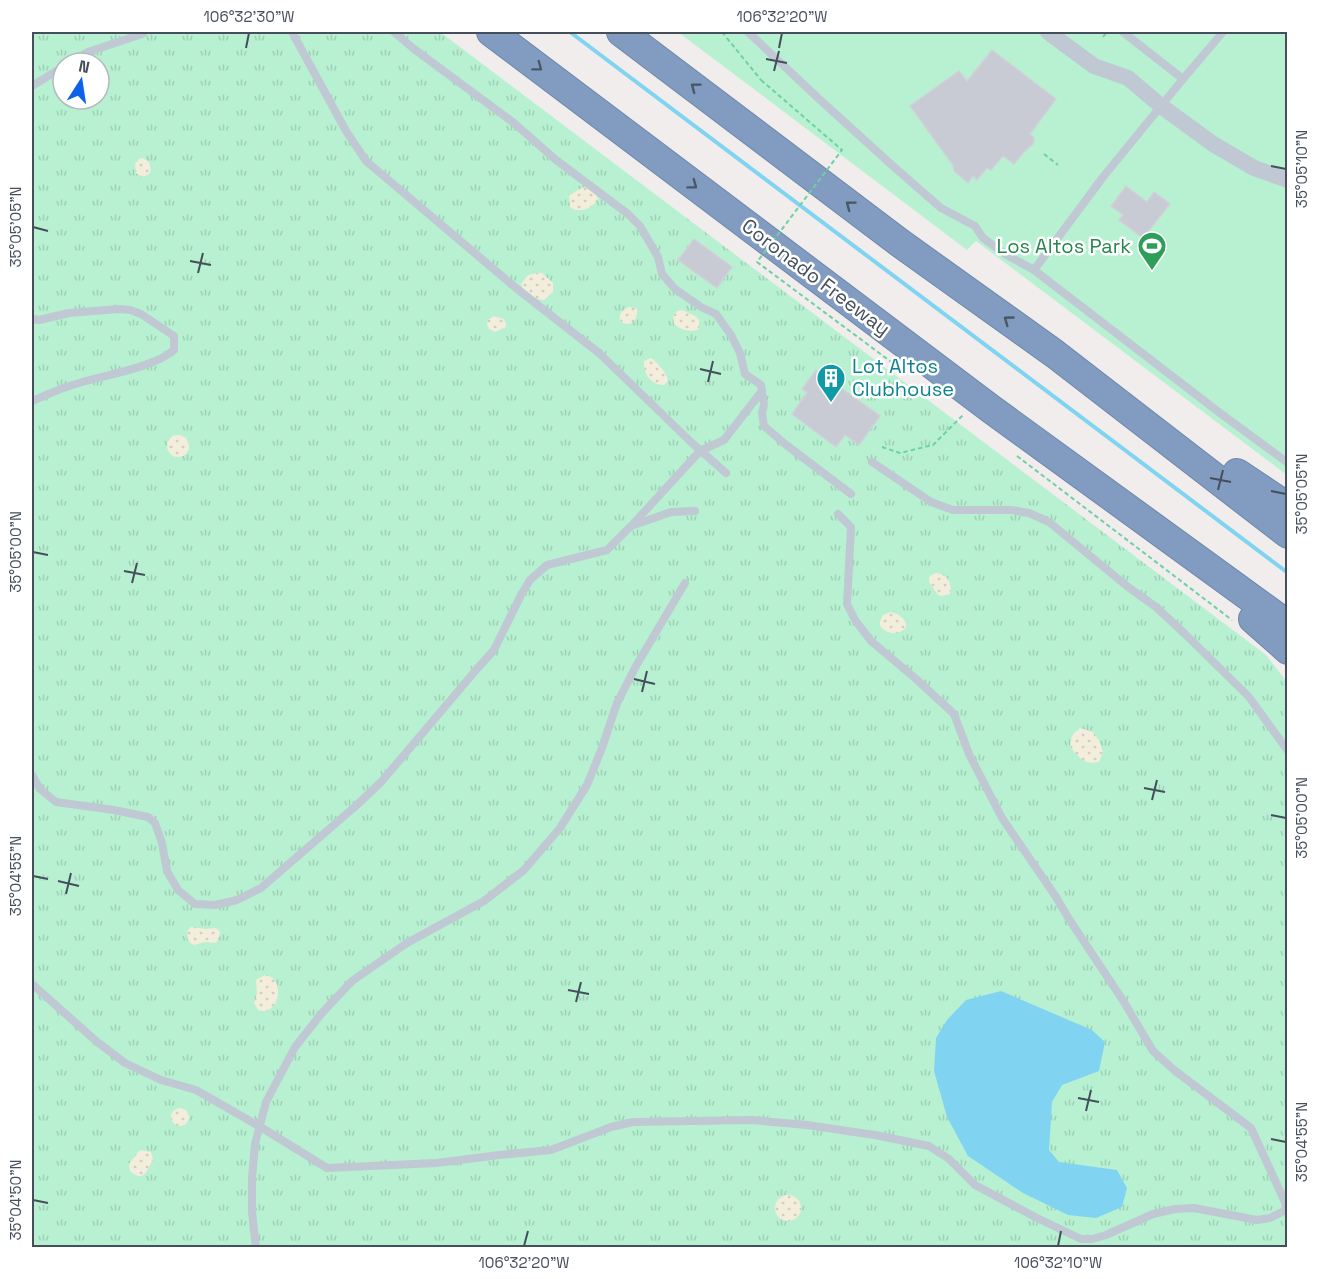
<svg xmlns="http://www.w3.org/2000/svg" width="1319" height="1279" font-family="'Space Grotesk',sans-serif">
  <defs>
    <pattern id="grass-tufts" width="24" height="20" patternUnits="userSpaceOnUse" patternTransform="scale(1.5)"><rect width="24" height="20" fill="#b7f1d1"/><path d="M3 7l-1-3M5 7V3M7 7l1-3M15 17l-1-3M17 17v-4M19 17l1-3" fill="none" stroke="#9fd0b6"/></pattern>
    <pattern id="sand-dots" width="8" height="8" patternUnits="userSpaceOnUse" patternTransform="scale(1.5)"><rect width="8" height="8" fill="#f3eddb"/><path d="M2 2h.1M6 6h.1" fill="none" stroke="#d2cdbe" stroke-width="1.8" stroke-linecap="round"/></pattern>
  </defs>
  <rect width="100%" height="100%" fill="#f0edec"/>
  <path fill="url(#grass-tufts)" fill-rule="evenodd" d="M32,32h408l826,623 21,27v565h-1255zM63,63h36v36h-36z"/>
  <g fill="url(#sand-dots)">
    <path d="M143,158l6,4 2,9 -3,4 -6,2 -6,-4 -1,-9 4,-5z"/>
    <path d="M584,187c7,1 11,6 14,12 -6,10 -19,15 -28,8l-1,-11 7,-5z"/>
    <path d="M537,273h5l11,10v9l-9,8c-9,0 -20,-7 -23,-16l7,-9z"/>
    <path d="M628,307l8,1 1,1c2,26 -33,13 -9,-2z"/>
    <path d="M682,310l13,6 4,4v9c-8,4 -18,1 -25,-5l-1,-8 4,-5z"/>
    <path d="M494,316l10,3 2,5v3l-11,5 -6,-3 -2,-5 1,-4z"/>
    <path d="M651,358c7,5 16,15 17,23l-4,4c-13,0 -21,-11 -20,-24z"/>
    <circle cx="178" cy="446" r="11"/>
    <path d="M935,573c11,0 18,10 15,21l-8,2 -4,-1 -9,-13v-5z"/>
    <path d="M891,612c8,2 16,7 15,16 -8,7 -19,7 -26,-2v-5l3,-6z"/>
    <path d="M1080,728l13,4 6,9 4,11 -4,10c-15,3 -20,-4 -29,-16l2,-11z"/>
    <path d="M191,927l15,2 10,-1 4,4 -1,6 -3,5 -11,-1 -11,3c-7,-3 -8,-9 -6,-15z"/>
    <path d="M265,975c22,3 14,43 -7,35l-4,-7 3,-10 -1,-13z"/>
    <circle cx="180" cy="1117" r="9"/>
    <path d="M141,1150l10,2 2,8c-7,10 -8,24 -23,11l-1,-7 9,-12z"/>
    <circle cx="788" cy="1208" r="13"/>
  </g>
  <path fill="#b7f1d1" d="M678,32h609v443l-311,-234 -9,9z"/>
  <path fill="#81d4f1" d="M1001,991l91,39 13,12 -6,29 -37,14 -10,17 -3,48 10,12 58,8 10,18 -5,19 -26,11 -28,-3 -45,-22 -55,-37 -21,-39 -13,-46 2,-33 11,-18 19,-20z"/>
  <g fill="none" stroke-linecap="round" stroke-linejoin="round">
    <path stroke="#81d4f1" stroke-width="4" d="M570,32l718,541"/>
  </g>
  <g fill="#c8cbd3" stroke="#d0d2d9" stroke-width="1.5">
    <path d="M992,50l64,49 -26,35 4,4 -1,6 -9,8 -10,12 -11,-8 -12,14 -4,-2 -10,12 -4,-4 -5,7 -14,-12 -1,-6 -43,-59 49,-35 8,10z"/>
    <path d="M1126,186l21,16 7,-10 16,12 -27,34 -24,-18 4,-5 -12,-9z"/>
    <path d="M694,239l38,28 -15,21 -39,-28z"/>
    <path d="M816,370l64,46 -21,29 -14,-10 -9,12 -44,-33 15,-21 -5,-4z"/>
  </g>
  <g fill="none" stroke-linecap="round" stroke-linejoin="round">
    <g stroke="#6c87ab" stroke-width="30">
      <g id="highway">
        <path d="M491,32l500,377 297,216"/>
        <path d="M621,32l279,211 155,111 233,180"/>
        <path d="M1237,473l51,34"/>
        <path d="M1253,619l35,31"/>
      </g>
    </g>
    <g stroke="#6dd1a5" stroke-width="2" stroke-dasharray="4.5 3" stroke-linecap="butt">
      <path d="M722,32l39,48"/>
      <path d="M1103,37l4,-5"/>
      <path d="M1044,154l14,11"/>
      <path d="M882,447l18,6 33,-8 30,-30"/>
      <path d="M1017,456l215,164"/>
    </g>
    <g stroke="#bfc8d3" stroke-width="8">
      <path d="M292,32l54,99 20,30 150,127 83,65 93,90 34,30"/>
      <path d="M394,32l20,17 100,74 42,37 72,54 12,12 18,31 4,17 13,15 26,18 15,7 15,21 9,18 5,21 16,11 3,20 -2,8 2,13 21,18 66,50"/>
      <path d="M748,32l70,66 76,69 47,41 34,18 8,12 22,16 29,16 69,-93 80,-98 40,-47"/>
      <path d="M1123,32l60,47"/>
      <path d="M70,63l18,-11 54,-18 2,-2"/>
      <path d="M32,86l31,-19"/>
      <path d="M1034,270l186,143 68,50"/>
      <path d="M32,319l7,1 30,-7 50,-4 11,1 11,4 33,22v14c-21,18 -70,25 -98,34 -15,4 -30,11 -44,17"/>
      <path d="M872,462l59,40 22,8h58l18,3 20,9 79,65 28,20 29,27 64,63 39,54"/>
      <path d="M634,523l66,-72 24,-11 38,-49"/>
      <path d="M32,775l8,14 16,13 58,8 34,7 7,6 7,20 5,28 11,19 17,14 20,1 22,-5 24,-12 97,-84 24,-23 94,-111 18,-20 27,-55 9,-15 17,-15 60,-15 24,-24 40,-14 24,-1"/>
      <path d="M32,984l64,57 29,22 36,17 35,10 63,36 68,42 110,-5 62,-8 52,-5 60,-23 22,-5 119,-2 55,5 68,10 54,11 20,13 26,26 62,33 44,21h11l14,-4 47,-21 22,-5 19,-1 63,12 13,-2 16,-8 -1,-8 -34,-74 -77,-58 -21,-19 -29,-49 -55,-83 -13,-22 -54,-79 -33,-64 -15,-40 -39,-36 -44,-37 -16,-21 -8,-16 4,-77 -13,-13"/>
      <path d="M256,1248l-4,-36v-34l3,-34 11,-42 29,-55 27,-34 30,-32 55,-38 77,-42 40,-31 36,-42 27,-43 15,-37 15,-45 19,-37 49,-83"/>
    </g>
    <path stroke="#bfc8d3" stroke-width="16" d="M1048,32l46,34 34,12 33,28 52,38 41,24 34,12"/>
    <use href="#highway" stroke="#819cc0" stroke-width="28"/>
    <path stroke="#6dd1a5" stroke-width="2" stroke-dasharray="4.5 3" stroke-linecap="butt" d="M761,80l81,70 -85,112 145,108"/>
  </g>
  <defs><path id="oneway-chevron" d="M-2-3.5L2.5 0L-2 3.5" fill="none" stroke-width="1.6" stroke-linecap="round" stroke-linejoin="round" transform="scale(1.5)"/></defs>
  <g stroke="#4a5765">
    <use href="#oneway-chevron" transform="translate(538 67) rotate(37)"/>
    <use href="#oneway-chevron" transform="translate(695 87) rotate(-143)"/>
    <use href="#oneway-chevron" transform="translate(693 185) rotate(37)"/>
    <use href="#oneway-chevron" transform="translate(850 205) rotate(-143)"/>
    <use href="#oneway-chevron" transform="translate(1008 320) rotate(-144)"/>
  </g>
  <path fill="none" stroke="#444f5b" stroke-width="2" d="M246,48l3,-15M779,48l3,-15M766,59l21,4M774,71l5,-20M1271,166l15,3M33,227l15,4M190,261l21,4M198,273l5,-20M700,369l21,5M708,382l5,-21M1210,478l21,4M1218,490l5,-20M1271,491l15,3M33,552l15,3M124,571l21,4M132,583l5,-20M634,679l21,5M642,692l5,-21M1144,788l21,4M1152,800l5,-20M1271,815l15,3M33,876l15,3M58,881l21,5M66,894l5,-21M568,990l21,4M576,1002l5,-20M1078,1098l21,4M1086,1111l5,-21M1271,1139l15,3M33,1200l15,3M524,1246l4,-15M1058,1246l3,-15"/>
  <defs>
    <g id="stadium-pin" transform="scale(1.5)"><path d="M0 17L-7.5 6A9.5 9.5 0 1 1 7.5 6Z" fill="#2e9e5b" stroke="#fff"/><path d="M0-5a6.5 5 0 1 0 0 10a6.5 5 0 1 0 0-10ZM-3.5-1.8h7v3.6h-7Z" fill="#fff"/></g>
    <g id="building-pin" transform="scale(1.5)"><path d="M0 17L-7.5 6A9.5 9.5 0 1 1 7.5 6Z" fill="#0f9aa8" stroke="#fff"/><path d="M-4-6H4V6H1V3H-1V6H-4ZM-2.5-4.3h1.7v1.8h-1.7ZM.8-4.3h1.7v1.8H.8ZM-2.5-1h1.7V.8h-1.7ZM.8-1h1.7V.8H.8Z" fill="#fff"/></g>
  </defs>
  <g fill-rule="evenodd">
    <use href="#stadium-pin" x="1152" y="246"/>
    <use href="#building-pin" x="831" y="378"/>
  </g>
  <g text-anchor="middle" stroke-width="5" stroke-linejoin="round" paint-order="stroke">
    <g font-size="20" fill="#27864d" stroke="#fff" text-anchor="end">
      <text x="1131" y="253">Los Altos Park</text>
    </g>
    <g font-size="20" fill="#444f5b" stroke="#fff">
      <text transform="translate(816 277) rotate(37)" y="7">Coronado Freeway</text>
    </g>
    <g font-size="20" fill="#0d838f" stroke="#fff" text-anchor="start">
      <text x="852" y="373">Lot Altos<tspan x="852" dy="23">Clubhouse</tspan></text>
    </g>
  </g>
  <rect width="1319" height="1279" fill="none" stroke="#ffffff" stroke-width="66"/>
  <g transform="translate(81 81) rotate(12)"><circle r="28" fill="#ffffff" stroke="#b4b9bd" stroke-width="1.5"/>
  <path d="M0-4.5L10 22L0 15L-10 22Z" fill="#0d62e9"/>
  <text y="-9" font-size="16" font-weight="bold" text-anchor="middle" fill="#444f5b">N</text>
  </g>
  <rect x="33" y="33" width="1253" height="1213" fill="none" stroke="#444f5b" stroke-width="2"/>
  <g font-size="15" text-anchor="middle" fill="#444f5b">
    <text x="249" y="22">106°32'30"W</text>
    <text x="782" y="22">106°32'20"W</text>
    <text transform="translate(1302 169) rotate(-90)" y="5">35°05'10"N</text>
    <text transform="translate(16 227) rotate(-90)" y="5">35°05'05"N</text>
    <text transform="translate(1302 494) rotate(-90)" y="5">35°05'05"N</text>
    <text transform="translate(16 552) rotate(-90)" y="5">35°05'00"N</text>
    <text transform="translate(1302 818) rotate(-90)" y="5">35°05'00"N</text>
    <text transform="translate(16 876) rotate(-90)" y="5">35°04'55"N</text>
    <text transform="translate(1302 1142) rotate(-90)" y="5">35°04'55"N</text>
    <text transform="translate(16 1200) rotate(-90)" y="5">35°04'50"N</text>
    <text x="524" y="1268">106°32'20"W</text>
    <text x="1058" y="1268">106°32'10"W</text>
  </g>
</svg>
